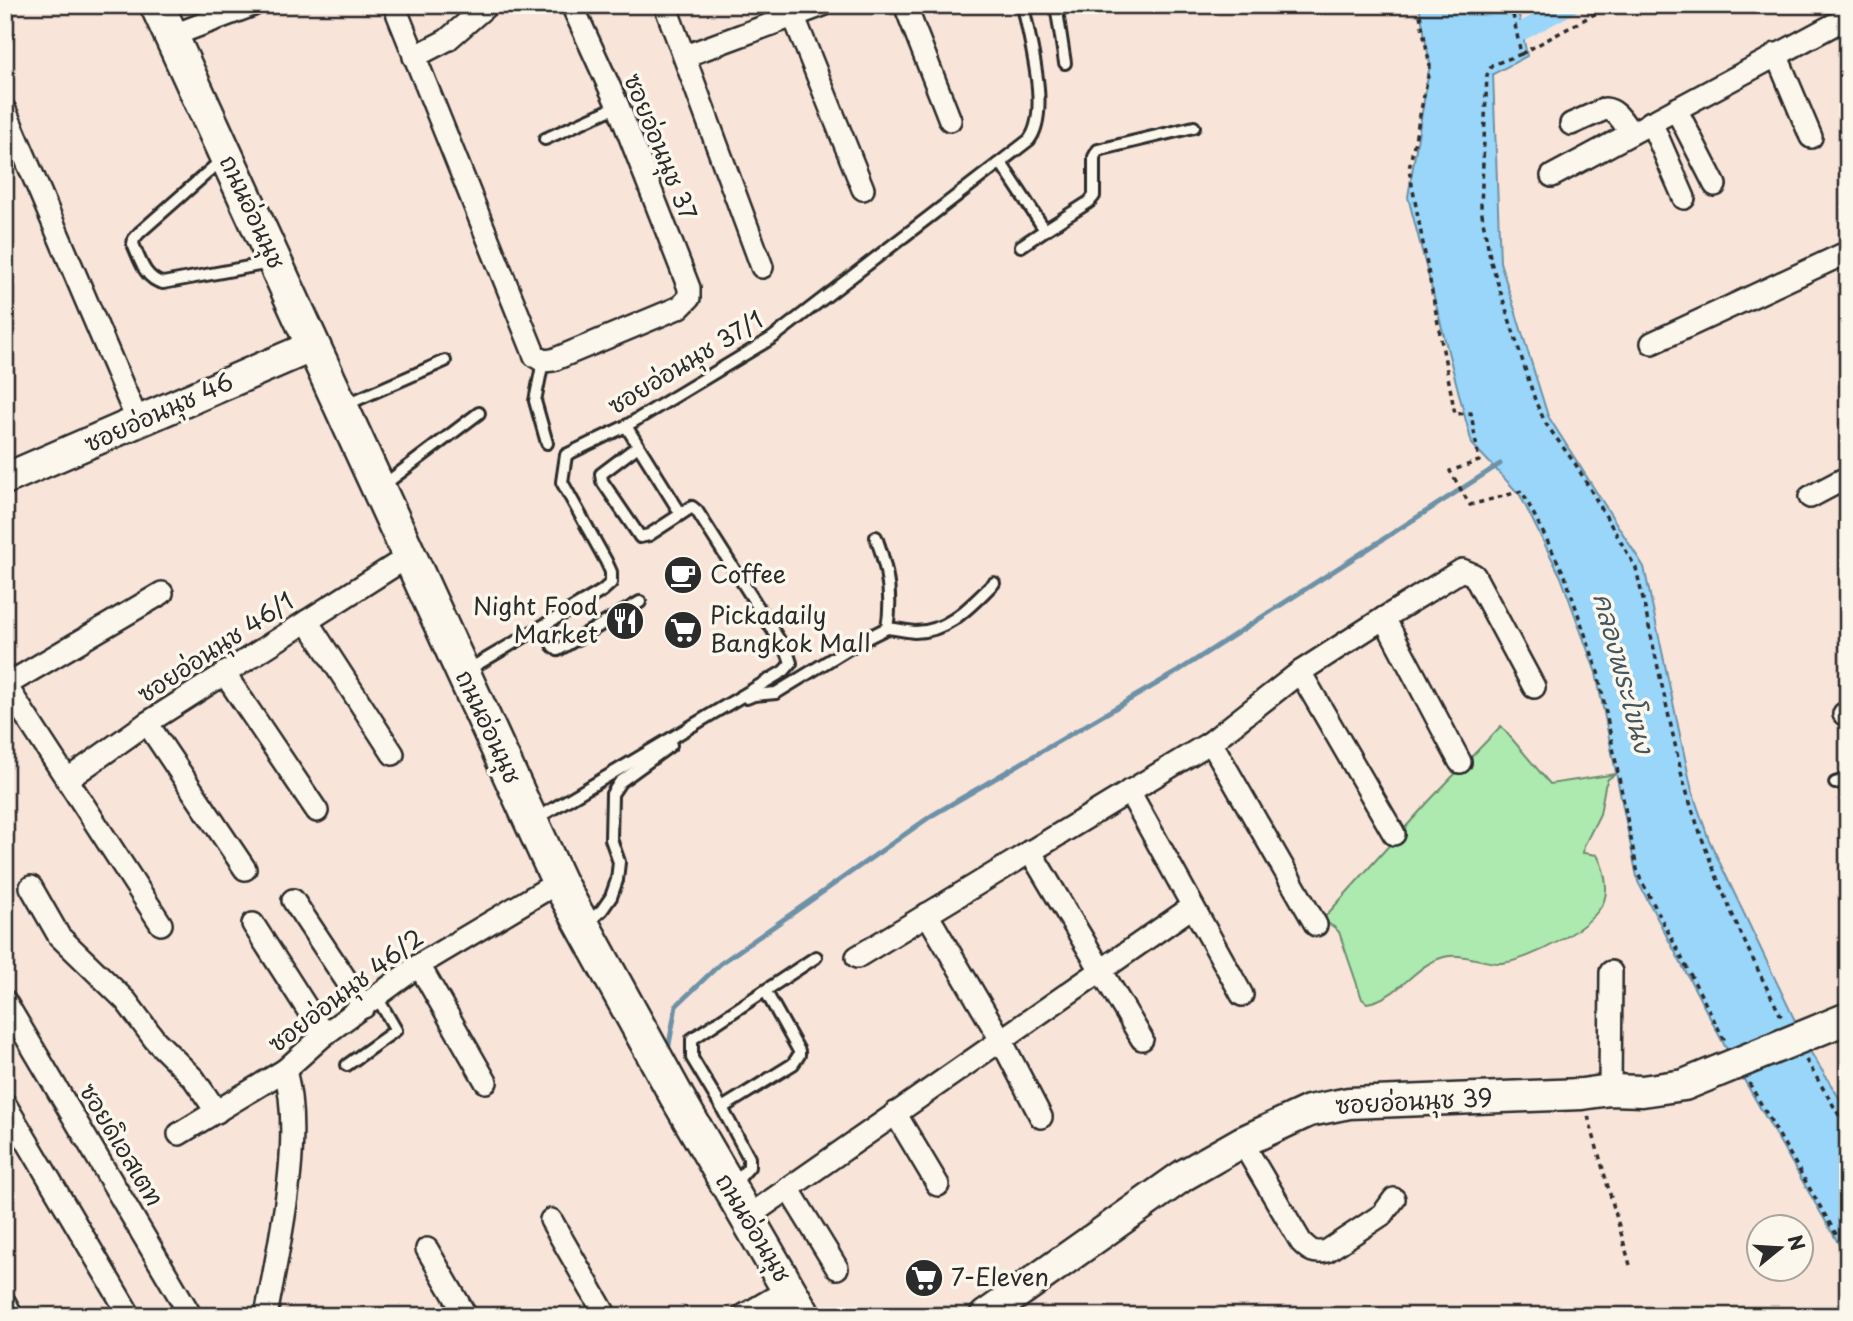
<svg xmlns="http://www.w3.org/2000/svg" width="1853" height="1321" font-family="'Playpen Sans','Playpen Sans Thai',sans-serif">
  <rect width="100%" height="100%" fill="#f9e4da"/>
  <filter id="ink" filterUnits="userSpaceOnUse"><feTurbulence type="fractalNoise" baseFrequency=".0143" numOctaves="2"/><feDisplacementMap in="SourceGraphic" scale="14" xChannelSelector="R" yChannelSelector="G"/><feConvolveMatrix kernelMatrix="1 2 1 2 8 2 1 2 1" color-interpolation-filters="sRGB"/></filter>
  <g filter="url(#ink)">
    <path fill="#aceab0" stroke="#6c8a6e" stroke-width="2" d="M1501,726l49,58 66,-10 -8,5 -3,7 -5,28 -16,32 -1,7 14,2c7,12 12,33 7,46 -11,27 -74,59 -102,62 -20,1 -38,-11 -58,-6 -30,8 -45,41 -77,46l-5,-4 -23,-67 -5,-5 -12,-7 107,-119z"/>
    <path fill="#99d6fa" stroke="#6d92a7" stroke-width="2" d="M1419,5h98l10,51 -34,18 7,188 48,154 96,151 48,224 17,49 99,208 40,64v148l-120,-208 -90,-170 -42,-209 -35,-96 -41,-82 -48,-51 -64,-247 22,-133z"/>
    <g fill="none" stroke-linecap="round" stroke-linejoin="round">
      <path stroke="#6d92a7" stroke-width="5" d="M668,1050l8,-44 44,-42 211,-148 244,-143 325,-209"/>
      <path stroke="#99d6fa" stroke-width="18" d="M1502,42l68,-37"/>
      <g stroke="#2b2b2b" stroke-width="16">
        <g id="lane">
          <path d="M1056,5l9,58"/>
          <path d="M545,139l73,-33"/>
          <path d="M224,158l-85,75 -5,6 -1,5c7,16 12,35 30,39l107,-20"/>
          <path d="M1001,163l44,67 44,-28 5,-6v-39l4,-7 96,-23"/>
          <path d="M1021,246l24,-16"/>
          <path d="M543,361l-8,40 12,42"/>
          <path d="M345,405l100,-44"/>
          <path d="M626,426l55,88"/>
          <path d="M381,487l98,-74"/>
          <path d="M543,627l10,19 5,4 82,-48"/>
          <path d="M887,628c9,1 19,3 28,4 34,0 57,-28 79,-49"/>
          <path d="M466,671l136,-80 9,-8v-11l-5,-11 -44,-79 4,-27 60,-29 146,-88 257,-198c22,-28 0,-101 -6,-135"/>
          <path d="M747,698l7,-3 22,-2 85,-52 26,-13c6,-32 0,-62 -11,-91"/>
          <path d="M1835,783l13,-4"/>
          <path d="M534,820l250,-149 7,-8 -3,-9 -91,-143 -5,-4 -43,28 -9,2 -4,-6 -34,-50 -1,-7 37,-28"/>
          <path d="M587,923l15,-13 9,-13 6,-17 2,-18 -8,-23 1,-45 8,-12 51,-37"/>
          <path d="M766,992l33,59v4l-6,9 -71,44 -30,-50v-19l124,-82"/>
          <path d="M347,1065l49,-35 -19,-33"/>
          <path d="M722,1108l27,50v9l-15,17"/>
        </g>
      </g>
      <g stroke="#2b2b2b" stroke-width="26">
        <g id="street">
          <path d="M394,5l141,351 8,5 10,-1 127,-53 9,-9v-10l-71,-182 -46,-101"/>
          <path d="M665,5l97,262"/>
          <path d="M905,5l45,115"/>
          <path d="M794,17l69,172"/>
          <path d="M171,36l82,-31"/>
          <path d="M1776,54l35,83"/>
          <path d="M685,56l138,-51"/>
          <path d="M414,57l33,-17 38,-33"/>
          <path d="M1676,109l39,76"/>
          <path d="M5,110l133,312"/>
          <path d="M1651,122l33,76"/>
          <path d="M1571,124l34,-15c13,1 18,14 26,24"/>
          <path d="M1552,176l296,-159"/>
          <path d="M1652,343l196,-91"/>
          <path d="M1810,497l38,-20"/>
          <path d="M1384,618l76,144"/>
          <path d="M307,621l86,133"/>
          <path d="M1300,672l94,162"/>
          <path d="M224,673l93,138"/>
          <path d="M5,684l156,240"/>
          <path d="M6,685l156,-92"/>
          <path d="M1844,714l4,-2"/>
          <path d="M147,723l98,146"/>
          <path d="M1211,742l105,183"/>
          <path d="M68,779l79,-56 248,-158"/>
          <path d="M1129,791l113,204"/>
          <path d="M1030,851l112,188"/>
          <path d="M31,887l28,49 67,65 29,39 39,39 23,33"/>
          <path d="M293,900l71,107"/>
          <path d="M927,914l74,126 40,77"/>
          <path d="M253,924l71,111"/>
          <path d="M857,957l354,-215 89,-70 84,-54 78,-48 12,5 60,112"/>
          <path d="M419,965l67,117"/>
          <path d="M5,1001l186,315"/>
          <path d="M1610,1090l1,-118"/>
          <path d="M5,1104l125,212"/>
          <path d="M895,1113l43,72"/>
          <path d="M179,1134l106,-64 39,-35 95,-70 126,-75"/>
          <path d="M1242,1142l59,100c9,9 13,12 26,9l56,-37 11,-15"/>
          <path d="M788,1188l49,80"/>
          <path d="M746,1218l446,-311"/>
          <path d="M551,1220l55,96"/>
          <path d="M427,1249l39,67"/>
          <path d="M5,1303l7,13"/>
          <path d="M266,1316c13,-73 38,-175 19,-246"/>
          <path d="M743,1316l29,-17"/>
        </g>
      </g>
      <g stroke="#2b2b2b" stroke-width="35">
        <g id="secondary">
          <path d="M5,479l308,-133"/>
          <path d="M985,1316l199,-141 58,-33 67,-31 40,-8 233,-9 28,-4 32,1 42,-6 164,-67"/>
        </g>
      </g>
      <g stroke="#2b2b2b" stroke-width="38">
        <path id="primary" d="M157,5l402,877 118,215 127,219"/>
      </g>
      <g stroke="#2b2b2b" stroke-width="3.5" stroke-dasharray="5 5" stroke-linecap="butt">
        <path d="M1418,5l12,61 -21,103 46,245 16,-1 8,48 -29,10 20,34 52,-14 43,85 33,96 40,202 88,169"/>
        <path d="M1511,5l10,49 -29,11 -5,10 -6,131 2,15 8,41 45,141 10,21 30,41 60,103 46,208c24,85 61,166 101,244"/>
        <path d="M1521,54l90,-49"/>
        <path d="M1806,1060l42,70"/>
        <path d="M1749,1083l99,172"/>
        <path d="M1588,1116l42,149"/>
      </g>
      <use href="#lane" stroke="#fbf7ec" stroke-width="10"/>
      <use href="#street" stroke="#fbf7ec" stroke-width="21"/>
      <use href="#secondary" stroke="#fbf7ec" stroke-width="30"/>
      <use href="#primary" stroke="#fbf7ec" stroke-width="33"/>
    </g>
  </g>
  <defs>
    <g id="cafe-disc" transform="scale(2.0125)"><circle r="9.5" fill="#2b2b2b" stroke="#fbf7ec"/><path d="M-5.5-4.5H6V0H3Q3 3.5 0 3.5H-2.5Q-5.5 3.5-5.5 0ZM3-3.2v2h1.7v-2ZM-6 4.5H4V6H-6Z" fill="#fff"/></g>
    <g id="restaurant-disc" transform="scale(2.0125)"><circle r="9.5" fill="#2b2b2b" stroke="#fbf7ec"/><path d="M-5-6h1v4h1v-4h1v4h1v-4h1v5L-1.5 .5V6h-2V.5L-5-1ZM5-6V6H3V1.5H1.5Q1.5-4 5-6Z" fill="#fff"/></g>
    <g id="supermarket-disc" transform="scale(2.0125)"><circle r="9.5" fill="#2b2b2b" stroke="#fbf7ec"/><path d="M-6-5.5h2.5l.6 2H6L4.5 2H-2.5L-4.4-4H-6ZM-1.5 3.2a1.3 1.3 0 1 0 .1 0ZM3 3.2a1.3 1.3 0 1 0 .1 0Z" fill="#fff"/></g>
  </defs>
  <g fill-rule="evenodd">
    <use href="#cafe-disc" x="683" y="575"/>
    <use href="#restaurant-disc" x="625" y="621"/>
    <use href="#supermarket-disc" x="683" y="630"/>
    <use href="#supermarket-disc" x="924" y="1278"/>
  </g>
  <g text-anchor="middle" stroke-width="7" stroke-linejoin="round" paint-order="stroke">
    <g font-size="24" fill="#2b2b2b" stroke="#fbf7ec">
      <text transform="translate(660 147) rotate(68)" y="8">ซอยอ่อนนุช 37</text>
      <text transform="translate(252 212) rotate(65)" y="8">ถนนอ่อนนุช</text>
      <text transform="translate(686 363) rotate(-31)" y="8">ซอยอ่อนนุช 37/1</text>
      <text transform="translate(159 413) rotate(-24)" y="8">ซอยอ่อนนุช 46</text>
      <text transform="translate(216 648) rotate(-33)" y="8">ซอยอ่อนนุช 46/1</text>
      <text transform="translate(488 727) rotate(65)" y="8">ถนนอ่อนนุช</text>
      <text transform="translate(346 991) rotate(-37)" y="8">ซอยอ่อนนุช 46/2</text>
      <text transform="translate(1414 1102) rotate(-3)" y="8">ซอยอ่อนนุช 39</text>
      <text transform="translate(121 1145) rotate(59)" y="8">ซอยดิเอสเตท</text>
      <text transform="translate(753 1228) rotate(59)" y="8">ถนนอ่อนนุช</text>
    </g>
    <g font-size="24" fill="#2b2b2b" stroke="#fbf7ec" text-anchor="start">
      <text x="710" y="583">Coffee</text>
      <text x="598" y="615" text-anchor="end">Night Food<tspan x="598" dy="28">Market</tspan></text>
      <text x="710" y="624">Pickadaily<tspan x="710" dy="28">Bangkok Mall</tspan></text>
      <text x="951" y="1286">7-Eleven</text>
    </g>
    <g font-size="26" font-style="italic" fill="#46565f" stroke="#fbf7ec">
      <text transform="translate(1623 673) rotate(75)" y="9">คลองพระโขนง</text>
    </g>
  </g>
  <rect width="1853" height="1321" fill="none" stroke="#fbf7ec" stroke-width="28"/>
  <rect x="14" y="14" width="1825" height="1293" fill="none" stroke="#2b2b2b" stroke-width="2.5" filter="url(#ink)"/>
  <g transform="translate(1780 1248) rotate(72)"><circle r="33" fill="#fbf7ec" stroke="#a8a59f" stroke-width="2"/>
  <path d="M0-5L12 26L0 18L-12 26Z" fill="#2b2b2b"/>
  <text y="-10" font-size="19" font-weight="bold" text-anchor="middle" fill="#2b2b2b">N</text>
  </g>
</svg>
